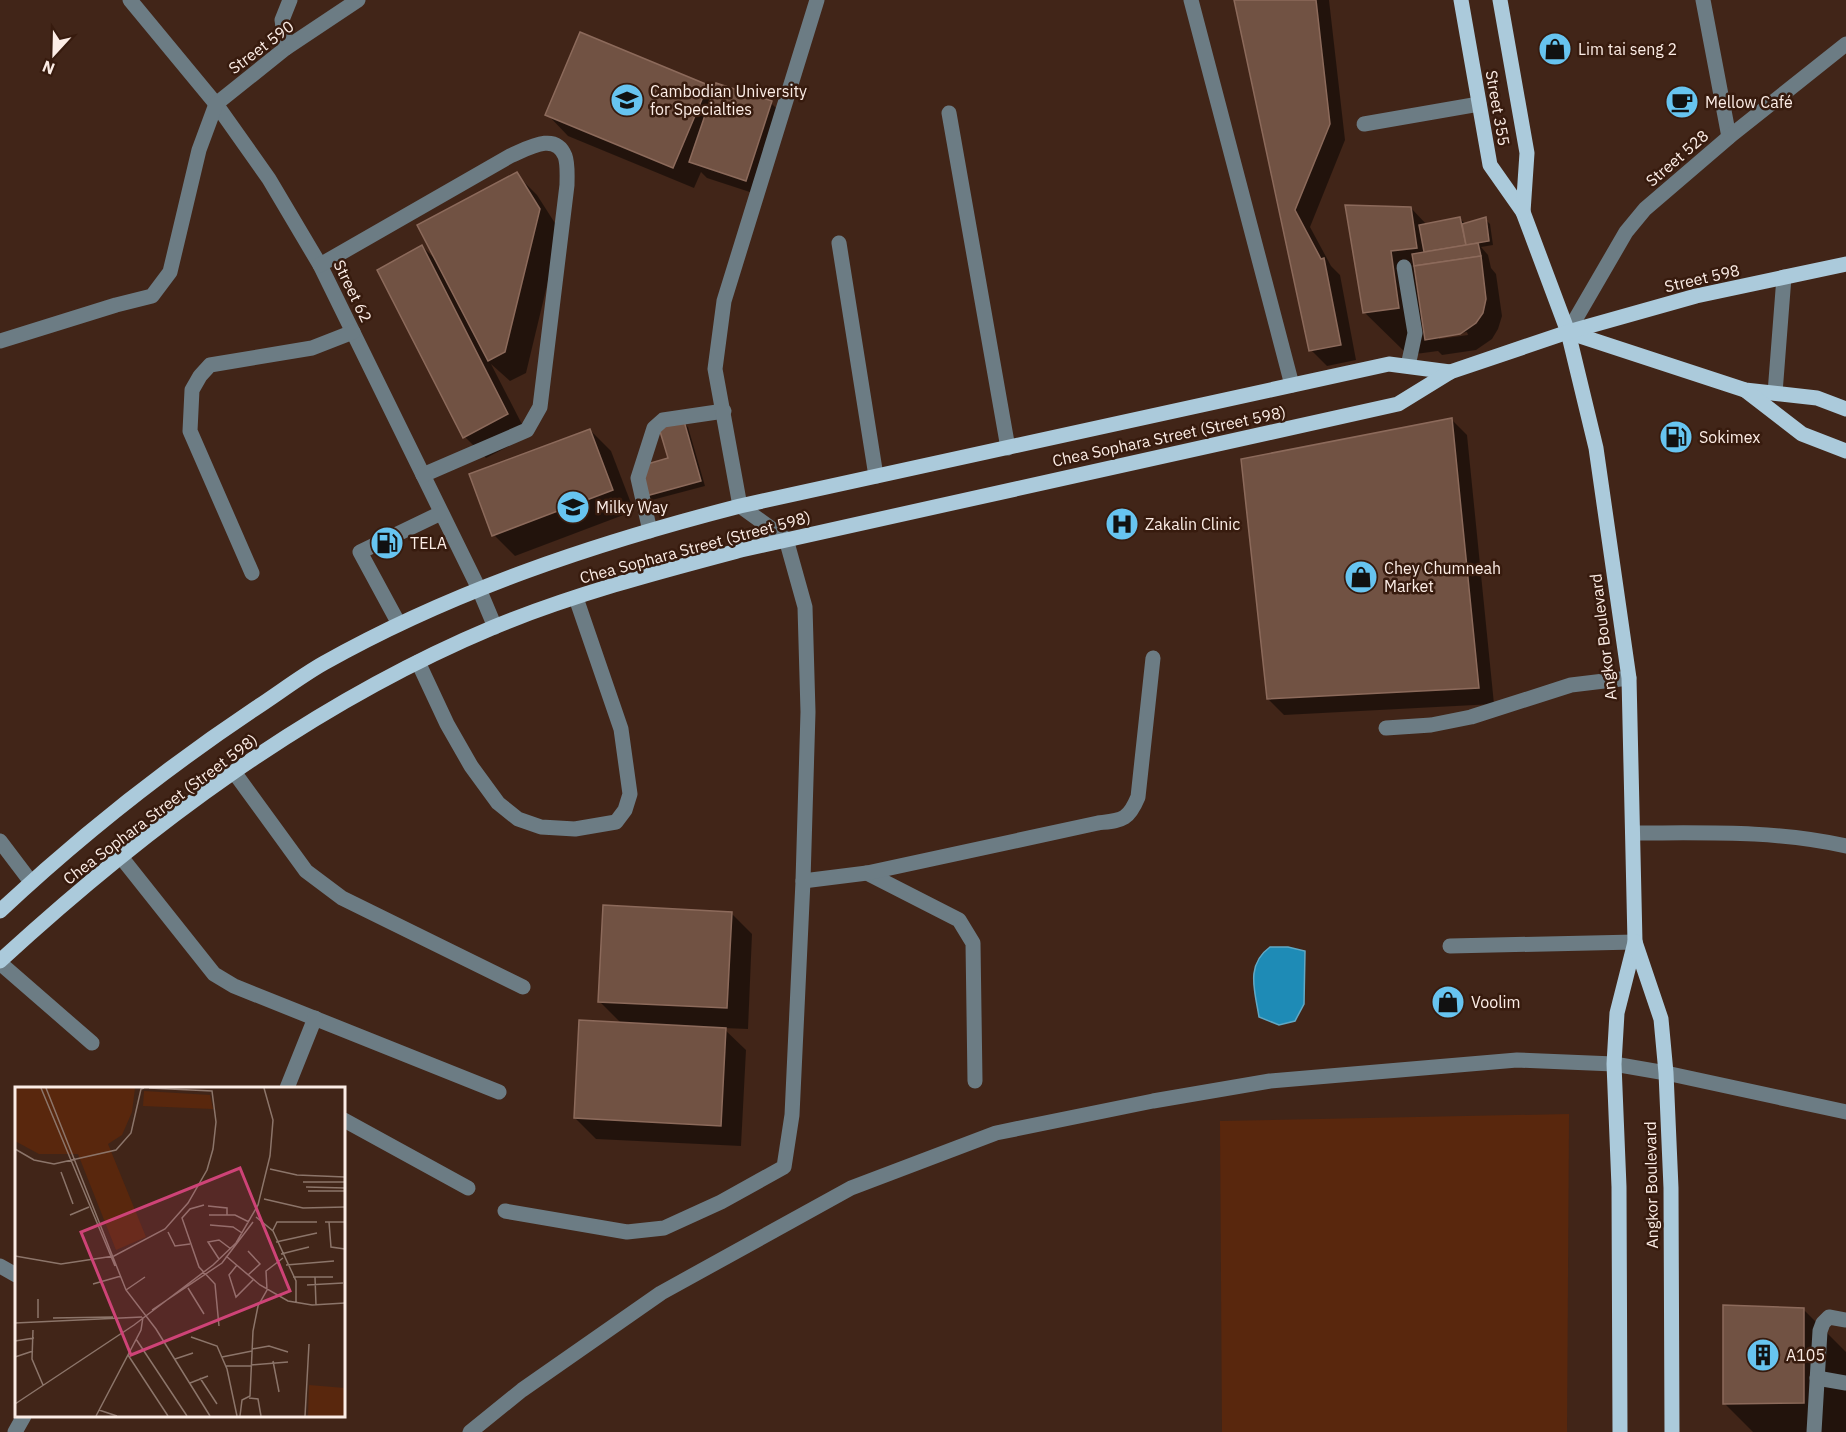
<svg xmlns="http://www.w3.org/2000/svg" width="1846" height="1432" font-family="'IBM Plex Sans',sans-serif">
  <rect width="100%" height="100%" fill="#412518"/>
  <path fill="#59270d" d="M1569,1114l-2,318h-345l-2,-311z"/>
  <path fill="#1e8bb6" stroke="#61a8c4" stroke-width="1.5" d="M1270,947h18l17,4 -1,53 -9,17 -16,4 -20,-8c-4,-26 -14,-52 11,-70z"/>
  <g fill="#0007" fill-rule="evenodd">
    <path d="M1236,0h93l16,140 -35,87 21,39 9,9 16,85 -29,6 -16,-16z"/>
    <path d="M707,87l7,6 57,10 16,16 -25,77 -55,-18 -6,-6 -7,16 -126,-52 -21,-22z"/>
    <path d="M516,174l21,21 23,36 -34,142 -16,8 -19,-17 37,72 -42,22 -21,-21 -43,-191 14,14z"/>
    <path d="M1346,206l65,2 16,17 33,-6 6,5 19,-5 5,5 3,21 -12,2 7,8 3,13 5,6 6,42 -4,13 -6,10 -16,11 -34,5 -4,-4 -30,4 -44,-43zM1467,332l1,3 -29,4v-3z"/>
    <path d="M1451,419l16,16 27,269 -210,11 -16,-16z"/>
    <path d="M683,423l5,4 17,59 -53,14 -5,-5 23,-36z"/>
    <path d="M590,430l21,21 23,60 -119,45 -21,-21z"/>
    <path d="M731,913l21,21 -4,95 -25,-1 23,22 -5,96 -145,-7 -21,-21 47,-94 -23,-23z"/>
    <path d="M1803,1309l43,43v80h-93l-29,-29z"/>
  </g>
  <g fill="#715243" stroke="#8c6a5b" stroke-width="1.5">
    <path d="M1234,0h82l14,124 -35,86 26,49 3,-1 17,87 -32,6z"/>
    <path d="M580,32l128,53 -35,83 -128,-53z"/>
    <path d="M716,83l56,18 -26,80 -57,-19z"/>
    <path d="M517,172l23,37 -35,143 -17,9 -71,-136z"/>
    <path d="M1345,205l66,2 6,41 -26,3 8,57 -36,5z"/>
    <path d="M1460,217l6,28 -42,7 -5,-27z"/>
    <path d="M1486,217l3,24 -23,4 -4,-21z"/>
    <path d="M1478,243l3,13 -67,10 -2,-12z"/>
    <path d="M422,245l86,169 -45,24 -86,-168z"/>
    <path d="M1481,256l5,43 -3,14 -7,10 -16,11 -35,6 -11,-74z"/>
    <path d="M1452,418l27,270 -212,11 -26,-240z"/>
    <path d="M684,421l17,60 -55,15 -9,-29 31,-9 -9,-30z"/>
    <path d="M590,429l23,61 -121,46 -23,-62z"/>
    <path d="M603,905l129,7 -5,96 -129,-6z"/>
    <path d="M579,1020l147,8 -5,98 -147,-8z"/>
    <path d="M1723,1305l81,3v95l-81,1z"/>
  </g>
  <g fill="none" stroke-linecap="round" stroke-linejoin="round">
    <g stroke="#6c7c84" stroke-width="15">
      <path d="M130,0l86,104 53,75 51,86 159,324 16,38"/>
      <path d="M1191,0l101,385"/>
      <path d="M1703,0l26,137"/>
      <path d="M286,48l-4,-28 8,-20"/>
      <path d="M949,113l59,335"/>
      <path d="M1364,124l115,-20"/>
      <path d="M839,243l37,233"/>
      <path d="M320,265l190,-109c17,-7 45,-25 55,0 3,8 2,20 2,29l-27,222 -13,23 -104,45"/>
      <path d="M1404,267l11,66 -7,33"/>
      <path d="M1568,332l58,-100 19,-23 84,-72 117,-93"/>
      <path d="M0,341l116,-36 36,-9 18,-24 29,-122 17,-46 70,-56 72,-48"/>
      <path d="M1775,393l9,-116"/>
      <path d="M650,531l-12,-53 16,-50 9,-8 61,-9"/>
      <path d="M252,573l-62,-142 2,-41 8,-14 10,-11 102,-17 41,-16"/>
      <path d="M399,624l-39,-72 81,-39"/>
      <path d="M418,662l29,62 24,42 27,37 20,16 23,8 34,2 41,-7 9,-12 5,-16 -9,-65 -45,-131"/>
      <path d="M1386,728l45,-3 40,-8 100,-32 58,-7"/>
      <path d="M234,772l72,99 36,27 181,89"/>
      <path d="M1633,833c71,0 143,-3 213,13"/>
      <path d="M0,841l31,41"/>
      <path d="M121,857l93,117 20,12 265,106"/>
      <path d="M867,873l92,47 14,23 2,138"/>
      <path d="M803,881l64,-8 231,-50c24,-3 30,-2 40,-26l15,-139"/>
      <path d="M1450,946l185,-4"/>
      <path d="M0,963l92,80"/>
      <path d="M287,1088l28,-70"/>
      <path d="M344,1120l124,68"/>
      <path d="M505,1211l122,21 37,-4 57,-26 63,-35 8,-52 11,-234 5,-169 -3,-105 -19,-68 -46,-33 -25,-137 9,-68 93,-301"/>
      <path d="M0,1266l16,9"/>
      <path d="M1817,1378l29,5"/>
      <path d="M15,1432l9,-16"/>
      <path d="M470,1432l52,-42 139,-97 190,-105 145,-55 157,-32 117,-20 247,-21 97,4 52,9 180,39"/>
      <path d="M1814,1432l6,-101 3,-8 6,-6 17,3"/>
    </g>
    <g stroke="#abcadb" stroke-width="15">
      <path d="M1461,0l29,165 33,47 45,120 28,116 33,230 6,264 -18,71 -3,51 5,123 1,245"/>
      <path d="M1500,0l27,153 -4,59"/>
      <path d="M1568,332l177,58 72,8 29,11"/>
      <path d="M1745,390l57,44 44,17"/>
      <path d="M0,911c79,-74 166,-143 256,-203 23,-15 45,-32 68,-45 130,-73 272,-120 416,-157l649,-142 61,8"/>
      <path d="M1635,942l26,77 5,54 5,115 1,244"/>
      <path d="M0,961c146,-134 310,-257 494,-334 80,-33 164,-55 247,-77l657,-146 52,-32 118,-40 128,-36 150,-32"/>
    </g>
  </g>
  <defs>
    <g id="shop-disc" transform="scale(1.725)"><circle r="9.5" fill="#67c4f0" stroke="#371b0e"/><path d="M-5-2.5h2.3a2.7 3.5 0 0 1 5.4 0H5L5.5 6h-11ZM-1.5-2.5h3a1.5 2.3 0 0 0-3 0Z" fill="#111"/></g>
    <g id="university-disc" transform="scale(1.725)"><circle r="9.5" fill="#67c4f0" stroke="#371b0e"/><path d="M0-5L7-2L0 1L-7-2ZM-4 1L0 2.5L4 1V4Q0 6-4 4Z" fill="#111"/></g>
    <g id="cafe-disc" transform="scale(1.725)"><circle r="9.5" fill="#67c4f0" stroke="#371b0e"/><path d="M-5.5-4.5H6V0H3Q3 3.5 0 3.5H-2.5Q-5.5 3.5-5.5 0ZM3-3.2v2h1.7v-2ZM-6 4.5H4V6H-6Z" fill="#111"/></g>
    <g id="fuel-disc" transform="scale(1.725)"><circle r="9.5" fill="#67c4f0" stroke="#371b0e"/><path d="M-5.5-6h7V0h2V4h1.3V-2.5L3-4.5l.8-.8L6-3V5H2.5V1h-1V6h-7ZM-4.2-4.7v3.2H.2V-4.7Z" fill="#111"/></g>
    <g id="school-disc" transform="scale(1.725)"><circle r="9.5" fill="#67c4f0" stroke="#371b0e"/><path d="M0-5L7-2L0 1L-7-2ZM-4 1L0 2.5L4 1V4Q0 6-4 4Z" fill="#111"/></g>
    <g id="hospital-disc" transform="scale(1.725)"><circle r="9.5" fill="#67c4f0" stroke="#371b0e"/><path d="M-5-5h3v3.5h4V-5h3V5h-3V1.5h-4V5h-3Z" fill="#111"/></g>
    <g id="building-disc" transform="scale(1.725)"><circle r="9.5" fill="#67c4f0" stroke="#371b0e"/><path d="M-4-6H4V6H1V3H-1V6H-4ZM-2.5-4.3h1.7v1.8h-1.7ZM.8-4.3h1.7v1.8H.8ZM-2.5-1h1.7V.8h-1.7ZM.8-1h1.7V.8H.8Z" fill="#111"/></g>
  </defs>
  <g fill-rule="evenodd">
    <use href="#shop-disc" x="1555" y="49"/>
    <use href="#university-disc" x="627" y="100"/>
    <use href="#cafe-disc" x="1682" y="102"/>
    <use href="#fuel-disc" x="1676" y="437"/>
    <use href="#school-disc" x="573" y="507"/>
    <use href="#hospital-disc" x="1122" y="524"/>
    <use href="#fuel-disc" x="387" y="543"/>
    <use href="#shop-disc" x="1361" y="577"/>
    <use href="#shop-disc" x="1448" y="1002"/>
    <use href="#building-disc" x="1763" y="1355"/>
  </g>
  <g text-anchor="middle" stroke-width="5" stroke-linejoin="round" paint-order="stroke">
    <g font-size="16" fill="#fcede6" stroke="#371b0e">
      <text transform="translate(261 47) rotate(-37)" y="6">Street 590</text>
      <text transform="translate(1498 108) rotate(80)" y="6">Street 355</text>
      <text transform="translate(1677 158) rotate(-41)" y="6">Street 528</text>
      <text transform="translate(1702 278) rotate(-13)" y="6">Street 598</text>
      <text transform="translate(353 291) rotate(64)" y="6">Street 62</text>
      <text transform="translate(1169 436) rotate(-12)" y="6">Chea Sophara Street (Street 598)</text>
      <text transform="translate(695 547) rotate(-15)" y="6">Chea Sophara Street (Street 598)</text>
      <text transform="translate(1603 637) rotate(-97)" y="6">Angkor Boulevard</text>
      <text transform="translate(160 809) rotate(-37)" y="6">Chea Sophara Street (Street 598)</text>
      <text transform="translate(1651 1185) rotate(-91)" y="6">Angkor Boulevard</text>
    </g>
    <g font-size="16" fill="#fcede6" stroke="#371b0e" text-anchor="start">
      <text x="1578" y="55">Lim tai seng 2</text>
      <text x="650" y="97">Cambodian University<tspan x="650" dy="18">for Specialties</tspan></text>
      <text x="1705" y="108">Mellow Café</text>
      <text x="1699" y="443">Sokimex</text>
      <text x="596" y="513">Milky Way</text>
      <text x="1145" y="530">Zakalin Clinic</text>
      <text x="410" y="549">TELA</text>
      <text x="1384" y="574">Chey Chumneah<tspan x="1384" dy="18">Market</tspan></text>
      <text x="1471" y="1008">Voolim</text>
      <text x="1786" y="1361">A105</text>
    </g>
  </g>
  <g transform="translate(15 1087)">
    <rect width="330" height="330" fill="#412518"/>
    <path d="M0,1h120l-3,24 -10,23 -14,9 38,93 -30,13 -38,-96h-39l-24,-13zM129,4l66,4 3,14 -70,-3zM294,298l36,3v28h-37z" fill="#59270d"/>
    <path fill="none" stroke="#8c756a" stroke-width="1.5" d="M26,1l74,178M31,1l80,202 30,39 54,87M0,62l19,11 20,4 62,-14 15,-17 10,-44 3,-1M255,82l27,6 48,2M46,85l12,32M288,95h42M291,100l39,1M293,104h37M249,112l39,9 42,-1M189,118l-14,4 -8,9 17,49 16,17 4,42M193,119l19,2v7M55,128l19,-8M194,128h26l14,7M241,130l17,14 23,50v22M310,135h20M314,135l2,25 14,2M195,138l23,2 9,6M258,143l4,-8h40M153,145l7,14 15,-2M261,155l41,-9M266,167l28,-7M0,169l46,8 53,-8 51,-27 23,-26 19,-33 6,-21 3,-27 -4,-31 -63,-3M211,169l34,29 28,16 24,4 33,-2M204,172l-11,-17 11,-2 12,9M222,178l-8,10 7,22 17,-17M271,178l48,-4M233,188l12,-11 -12,-13M278,190h40M300,190l1,28M78,197l28,-8M292,198l36,-2M173,201l16,26M111,203l19,-13M137,223l70,-47 31,-41M23,231v-19M38,231l60,-1M0,236l127,-6M18,243l-1,29 11,26M176,250l26,9 10,23 10,47M121,252l51,77M0,254l19,-3M237,262l17,-3 19,6M113,268l40,61M0,270l18,-6M207,270l30,-6M160,272l18,-6M258,274l6,31M236,278l37,-3M211,279h25M185,291l17,26M175,296l18,-7M234,311l9,1 3,17M0,317l119,-79 79,-60 23,-22 22,-38 12,-49 3,-36 -9,-32M84,323l18,6M81,329l45,-86 2,-13M225,329l2,-16 8,-4 3,-65 5,-25 9,-16 -1,-19 17,-13M290,329l4,-72"/>
    <path fill="#ce4377" fill-opacity="0.15" stroke="#ce4377" stroke-width="3" d="M225,81l50,123 -159,64 -50,-123z"/>
    <rect width="330" height="330" fill="none" stroke="#fcede6" stroke-width="3"/>
  </g>
  <g transform="translate(54 54) rotate(202)" stroke="#371b0e" stroke-width="4.5" paint-order="stroke">
  <path d="M0-4.5L10 22L0 15L-10 22Z" fill="#fcede6"/>
  <text y="-9" font-size="16" font-weight="bold" text-anchor="middle" fill="#fcede6">N</text>
  </g>
</svg>
